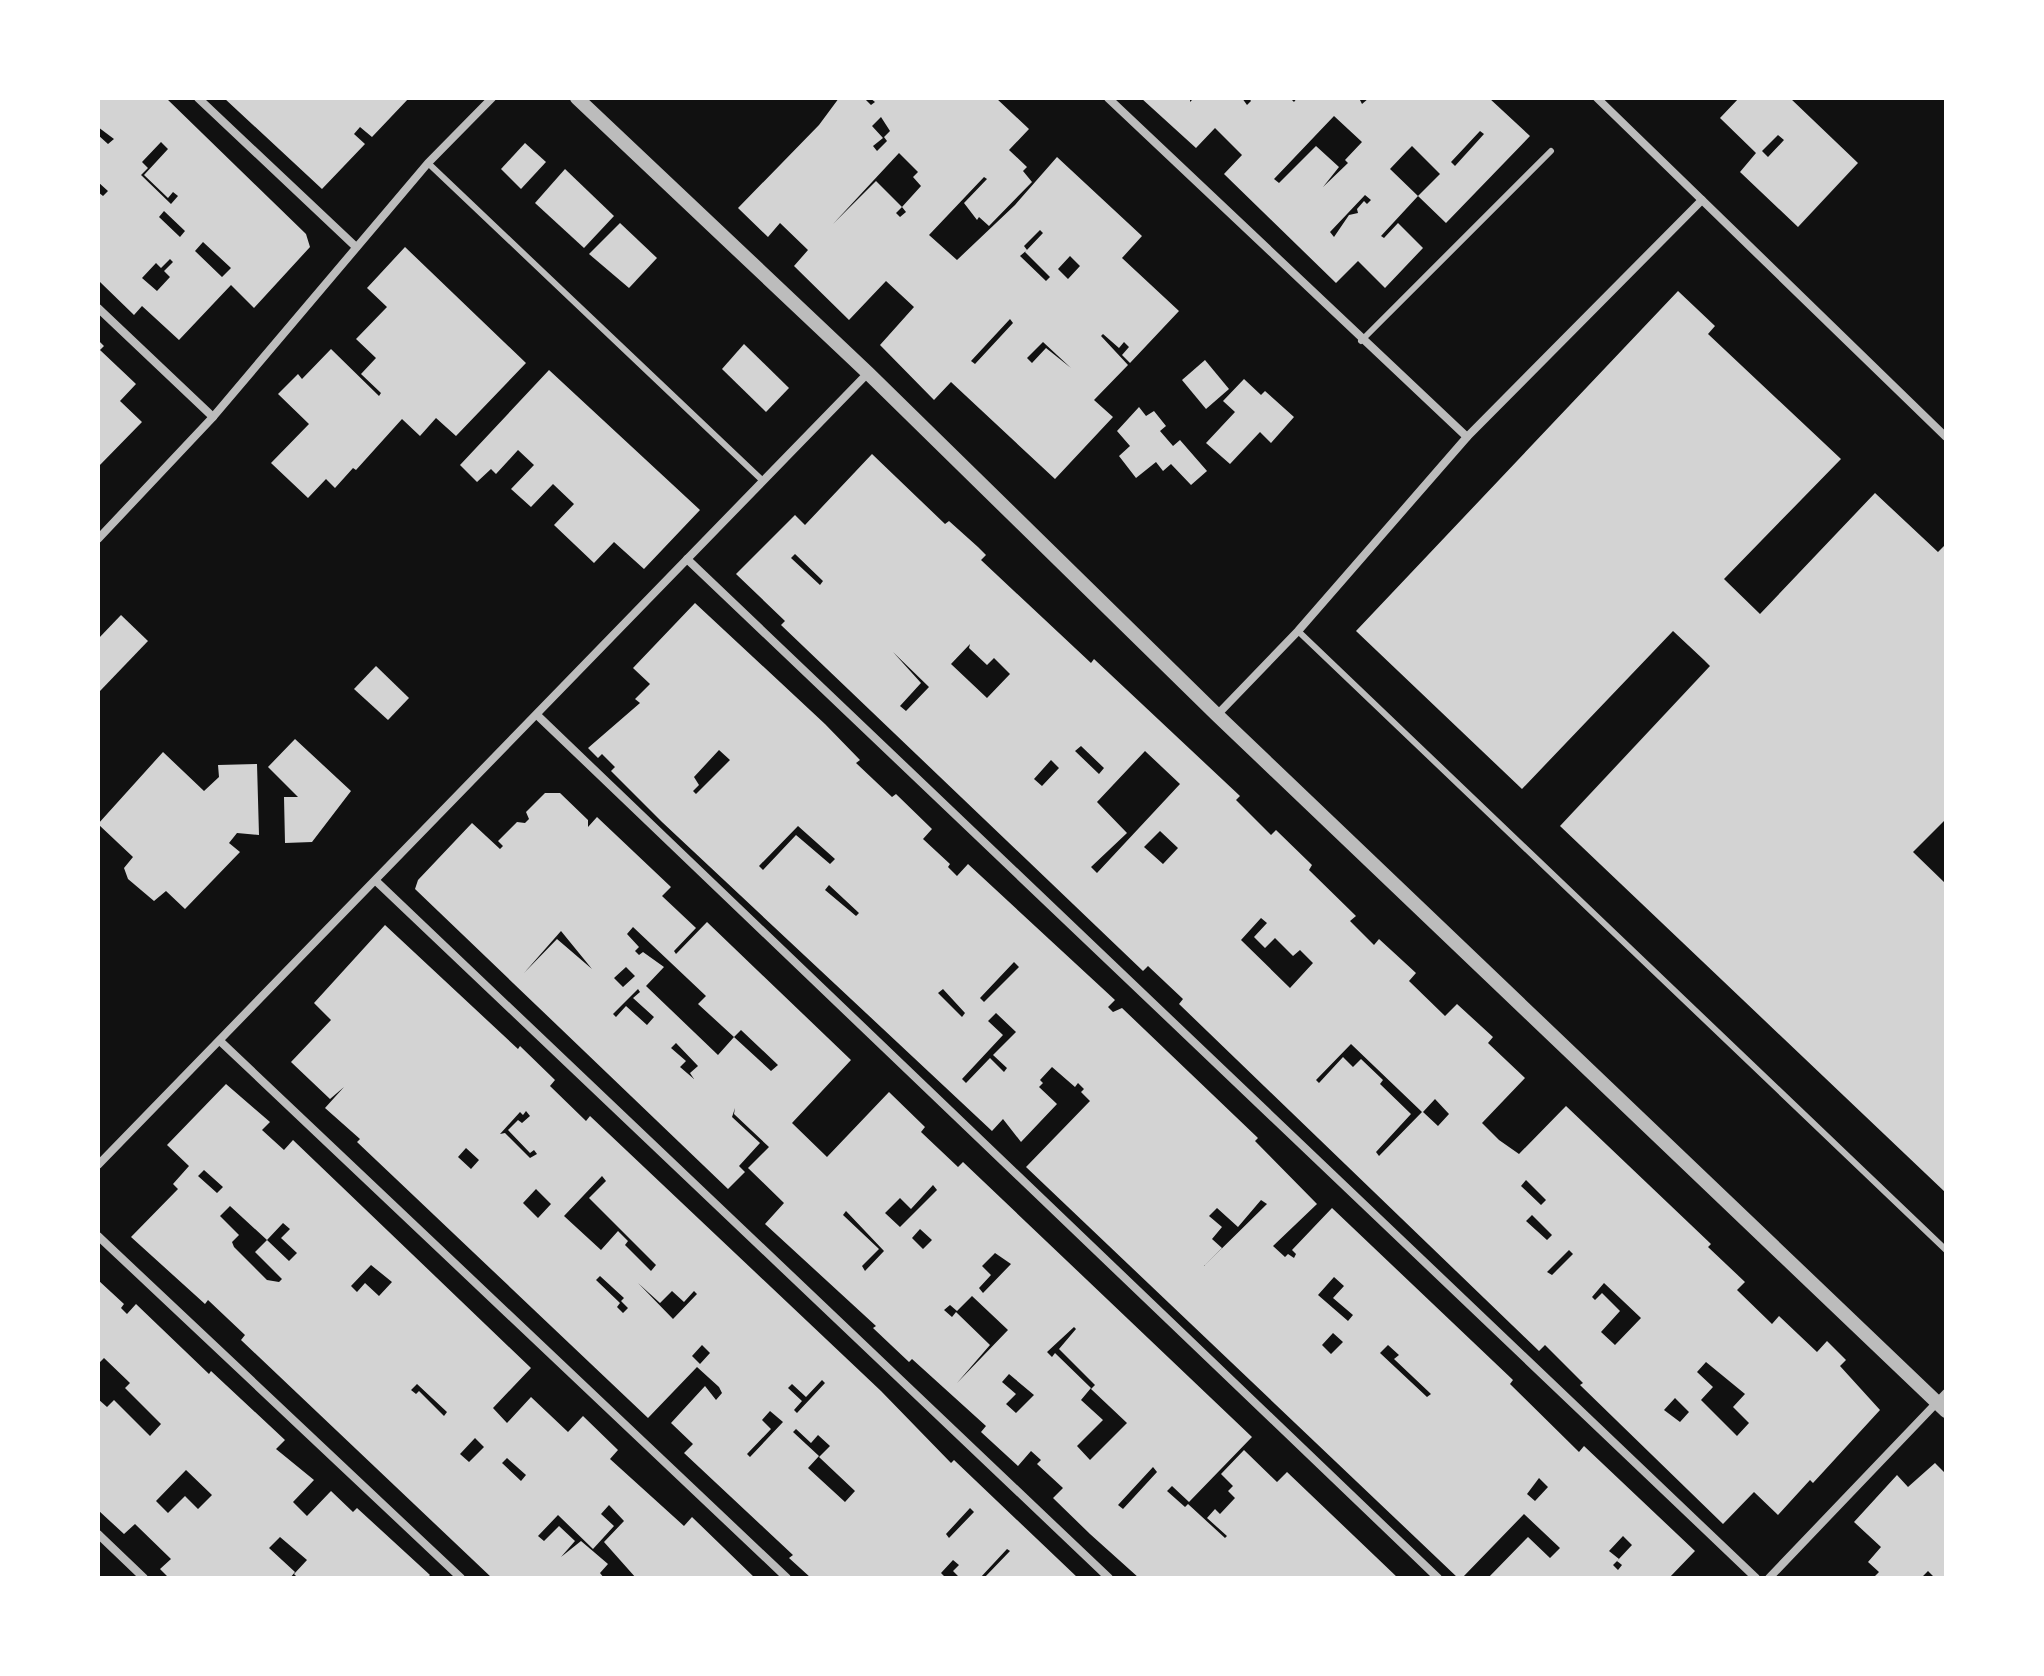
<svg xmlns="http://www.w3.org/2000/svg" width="2044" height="1676" font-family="Figtree,sans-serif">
  <rect width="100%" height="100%" fill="#111"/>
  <g fill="#d3d3d3" fill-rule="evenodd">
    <path d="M98,98h68l140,136 4,13 -56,61 -23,-23 -52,55 -37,-34 -8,9 -35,-34 -1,-89 5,4 5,-5 -10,-9v-47l10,9 6,-5 -16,-12zM161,142l7,7 -24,26 24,23 5,-6 5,4 -7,8 -30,-29 7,-7 -6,-6zM164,211l21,20 -5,6 -21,-20zM203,242l28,26 -9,9 -27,-26zM170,259l3,3 -9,9 6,6 -13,14 -15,-13 14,-15 5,5z"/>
    <path d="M224,98h185l-37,39 -12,-10 -6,7 11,10 -43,45z"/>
    <path d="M839,98h25l7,7 4,-3 -5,-4h126l33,31 -20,21 18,17 -4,4 9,11 -43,44 -10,-9 -2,3 -13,-17 23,-24 -3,-2 -55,58 28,25 58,-55 42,-48 85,79 -20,22 57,53 -49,52 -8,-8 7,-8 -5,-5 -5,6 -16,-14 -2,2 27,29 -34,35 19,17 -58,62 -104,-97 -17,18 -54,-55 34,-38 -28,-26 -37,39 -55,-54 14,-16 -28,-27 -12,14 -30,-29 81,-83zM881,117l9,14 -6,6 3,4 -10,10 -4,-5 10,-8 -11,-12zM899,153l19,19 -5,5 8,9 -19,21 4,5 -6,5 -4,-4 6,-6 -26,-26 -43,43zM1040,230l3,3 -18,19 25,25 -4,4 -26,-25 7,-6 -3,-4zM1070,256l10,10 -12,13 -10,-10zM1010,319l3,4 -38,41 -4,-3zM1043,342l28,26 -25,-20 -14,15 -5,-5z"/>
    <path d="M1141,98h49v4l4,-4h48l5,7 4,-4 -2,-3h41l4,4 3,-4h62l3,6 7,-6h120l41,38 -84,87 -28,-27 22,-22 -28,-28 -5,5 -17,18 28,27 -37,40 3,2 14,-15 25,25 -38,40 -27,-27 -22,22 -112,-109 18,-19 -27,-27 -19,20zM1334,116l28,26 -17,18 3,3 -25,24 16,-20 -23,-21 -37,37 -5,-4zM1480,131l4,3 -29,32 -4,-4zM1365,195l6,5 -4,4 -3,-3 -7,8 1,4 -9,2 -15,22 -4,-5z"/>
    <path d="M1739,98h51l68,65 -60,64 -58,-55 16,-19 -36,-35zM1778,135l6,5 -16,17 -6,-6z"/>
    <path d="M525,143l21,19 -25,27 -20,-20z"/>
    <path d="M565,169l49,47 -30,32 -49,-45z"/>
    <path d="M620,223l37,35 -28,30 -40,-34z"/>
    <path d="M405,247l121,116 -70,73 -20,-18 -16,18 -18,-17 -46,51 -3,-2 -18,20 -9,-9 -18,19 -37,-35 38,-39 -31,-30 20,-20 4,5 29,-30 48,47 2,-3 -20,-19 15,-16 -20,-19 31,-32 -20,-19z"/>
    <path d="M1678,291l37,35 -7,8 133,125 -117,120 36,35 115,-121 63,59 8,-8v275l-33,33 33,32v309l-386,-367 150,-160 -6,-6 -31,-29 -151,158 -166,-158z"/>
    <path d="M98,340l6,6 -4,4 36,34 -16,17 22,21 -44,45z"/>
    <path d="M744,344l45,44 -23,24 -44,-43z"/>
    <path d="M1205,360l24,29 -23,20 -24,-29z"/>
    <path d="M549,370l151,140 -56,59 -30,-27 -20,21 -40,-38 20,-21 -21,-20 -22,23 -20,-18 23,-24 -16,-15 -22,24 -5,-5 -14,13 -17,-17z"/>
    <path d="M1244,379l17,16 4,-4 29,26 -23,26 -11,-11 -30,32 -24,-21 29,-31 -12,-11z"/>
    <path d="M1139,407l7,9 8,-5 12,15 -6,5 13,15 7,-6 27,31 -16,14 -20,-21 -8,7 -7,-9 -20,16 -17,-22 11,-10 -13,-15z"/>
    <path d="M872,454l73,70 4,-3 29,26 8,8 -5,5 110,103 3,-4 146,137 -4,4 35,35 5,-5 36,35 -3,5 47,46 -6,5 24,24 5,-6 37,34 -7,8 36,35 12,-12 36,33 -5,6 37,35 -43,45 17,17 20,14 47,-48 145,138 -3,3 37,35 -8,8 35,34 7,-8 38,36 10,-11 19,19 -6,6 40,44 -67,73 -3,-3 -32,35 -24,-23 -31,32 -143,-139 3,-2 -38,-38 -6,6 -360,-347 4,-5 -35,-33 -5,5 -362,-346 4,-4 -49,-47 59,-59 10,10zM795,554l28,27 -3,4 -29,-27zM970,644l-1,4 18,17 7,-7 16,16 -23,24 -36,-34zM893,652l36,35 -23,24 -6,-5 21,-23zM1081,746l23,22 -5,6 -24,-23zM1145,751l35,33 -83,89 -6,-6 36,-34 -30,-31zM1051,760l8,8 -17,18 -8,-7zM1160,831l18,17 -15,16 -19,-17zM1261,918l6,5 -13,14 11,11 10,-10 18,18 7,-6 13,13 -23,25 -49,-48zM1351,1044l71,68 -43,44 -3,-4 35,-38 -31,-30 3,-4 -22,-21 -8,8 -10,-10 -24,26 -3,-3zM1435,1099l14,15 -11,12 -15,-14zM1526,1180l20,20 -5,5 -20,-19zM1532,1215l20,20 -5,5 -21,-19zM1569,1250l4,4 -21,21 -5,-3zM1604,1283l37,35 -26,27 -14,-13 19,-21 -18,-18 -7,7 -3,-3zM1706,1362l39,32 -12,13 16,16 -12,13 -36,-36 12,-13 -16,-15zM1675,1398l14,14 -9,10 -16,-12z"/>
    <path d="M695,603l130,121 35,36 -4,3 36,34 4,-3 36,35 -9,10 27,25 -2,3 9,9 11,-12 147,136 -7,7 5,5 9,-4 136,130 -3,3 62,63 -44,42 12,11 3,-3 6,4 2,-4 -4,-4 40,-42 181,172 -3,4 69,68 5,-6 111,105 -26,27h-181l40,-41 22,21 10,-10 -36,-34 -61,63 -5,1 -432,-411 64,-66 -9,-9 3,-3 -6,-6 -3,4 -23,-20 -12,13 3,3 -4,4 18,17 -36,38 -18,-23 -11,12 -330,-309 -51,-51 4,-4 -13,-13 -4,4 -10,-10 52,-45 -5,-4 15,-15 -17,-16zM719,750l11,10 -34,34 -3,-3 6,-6 -5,-8zM798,826l37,33 -5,5 -34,-29 -33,35 -4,-4zM829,885l30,28 -3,3 -31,-26zM1014,962l5,5 -35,35 -4,-4zM943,989l22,24 -3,4 -24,-24zM996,1013l20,19 -23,23 14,13 -3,4 -14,-14 -24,25 -4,-4 41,-44 -15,-14zM1261,1200l6,4 -63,62 18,-18 -10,-9 10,-12 -13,-11 8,-8 21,19zM1334,1277l10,9 -11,12 20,17 -5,6 -30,-26zM1333,1333l10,9 -12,12 -9,-9zM1388,1345l11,10 -5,4 37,35 -4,3 -47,-44zM1539,1478l9,9 -13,14 -8,-7zM1623,1536l9,9 -15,16 5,4 -4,5 -5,-5 6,-6 -10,-8z"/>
    <path d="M121,615l27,26 -48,50 -2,-52z"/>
    <path d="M376,666l33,32 -21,22 -34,-31z"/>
    <path d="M295,739l56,52 -39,51 -27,1 -1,-46h14l-30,-30z"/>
    <path d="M163,752l41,39 15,-14 -1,-12 39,-1 2,71 -22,-2 -8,10 11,9 -55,57 -19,-18 -12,10 -26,-22 -4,-11 9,-11 -35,-33z"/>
    <path d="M545,793h15l28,27v7l9,-10 74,70 -9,9 34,32 -22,23 2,3 31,-32 144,138 -59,63 35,34 62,-65 36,35 -4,5 37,35 5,-5 289,275 -63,65 -17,-16 -5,5 18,16 3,-3 37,34 2,-2 -20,-18 8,-9 5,5 15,-16 -7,-7 5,-5 -12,-12 23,-24 33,32 10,-10 111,106h-259l-49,-44 -37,-36 10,-10 -26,-24 4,-4 -10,-9 -13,15 -37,-34 5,-6 -74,-67 -3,3 -36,-34 3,-2 -111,-102 19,-21 -36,-35 21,-21 -35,-33 1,-6 -3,9 28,26 -21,23 6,6 -17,17 -313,-300 3,-9 54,-57 28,26 3,-3 -5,-5 19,-19 8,1 4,-4 -3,-7zM633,927l73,69 -8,8 36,33 -16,18 -72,-69 18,-19 -21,-15 -4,3 -4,-4 4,-4 -12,-13zM561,931l31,38 -35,-30 -33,34zM626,967l9,9 -12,11 -9,-9zM638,989l2,3 -7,6 21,19 -7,8 -21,-19 -10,11 -3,-3zM741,1030l37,35 -7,6 -37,-34zM676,1043l22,23 -8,7 4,6 -14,-12 6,-6 -15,-13zM933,1185l4,5 -37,37 -15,-14 15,-15 11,11zM846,1211l38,40 -19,20 -3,-5 17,-17 -36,-34zM920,1229l12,11 -9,9 -11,-11zM995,1253l16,11 -28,29 -4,-5 12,-13 -9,-9zM972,1296l36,34 -51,53 33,-38 -34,-33 -4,5 -8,-7 6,-5 7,6zM1074,1327l2,2 -17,20 36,36 -4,4 36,34 -37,37 -13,-14 26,-26 -22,-20 10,-12 -36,-35 -3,4 -5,-5zM1009,1374l25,21 -18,18 -10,-9 10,-10 -14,-12zM1153,1467l4,5 -34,37 -5,-4z"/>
    <path d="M385,925l133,124 2,-3 35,34 -5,6 36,35 4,-5 291,275 70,72 3,-3 124,118h-94l26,-27 -3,-2 -27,29h-20l-7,-7 6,-6 -6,-5 -12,13 5,5h-135l-22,-20 4,-3 -109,-102 9,-9 -22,-21 34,-37 11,14 6,-7 -3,-6 -22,-20 -49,51 -253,-240 -38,-36 3,-3 -35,-31 19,-21 -14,12 -39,-37 40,-42 -17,-17zM526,1111l4,5 -8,7 -4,-3 -10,10 22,23 4,-3 3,4 -7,4 -25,-25 -5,1 20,-22 3,3zM466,1148l13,12 -8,9 -13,-12zM602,1176l4,5 -17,17 67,67 -5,6 -26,-26 3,-4 -10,-10 -17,19 -37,-34zM536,1189l15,15 -13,14 -15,-15zM600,1276l24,22 -3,3 7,7 -5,5 -6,-6 3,-4 -24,-23zM638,1283l22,20 12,-12 12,11 10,-11 3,3 -24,25zM702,1345l8,8 -10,11 -8,-8zM822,1380l3,3 -28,30 -3,-3 8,-9 -14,-13 4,-4 14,13zM770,1411l13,11 -33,35 -3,-3 24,-25 -9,-9zM796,1429l15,14 7,-8 12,11 -11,11 36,34 -10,11 -37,-34 11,-12 -26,-24zM970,1508l4,4 -25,26 -3,-4z"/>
    <path d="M226,1084l44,38 -8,8 22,20 9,-10 238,228 -38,40 14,15 24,-26 37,35 15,-16 35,34 -8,9 74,67 8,-9 63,61h-119l-32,-36 20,-21 -15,-16 -8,9 13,12 -21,23 -35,-34 -20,21 6,5 15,-15 16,15 -14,16 20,-16 27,23 -8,9 4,5h-112l-251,-238 4,-5 -37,-35 -3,4 -74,-67 47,-48 -5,-5 16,-18 -22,-21zM204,1170l19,17 -6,6 -19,-17zM230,1206l37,34 -12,12 27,27 -3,3 -12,-2 -33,-33 -2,-5 7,-7 -19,-19zM283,1223l7,6 -9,9 16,15 -8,8 -22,-21zM371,1265l21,17 -13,14 -14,-13 -8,9 -6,-6zM417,1384l30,28 -3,4 -25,-25 -3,3 -5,-4zM475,1438l9,9 -15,15 -9,-8zM507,1458l19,17 -5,6 -19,-18z"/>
    <path d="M98,1280l26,24 -3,4 6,6 9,-10 73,70 2,-3 74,69 -9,9 38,31 -21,22 14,14 24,-25 22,21 4,-4 73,67 -3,3h-129l-4,-4 13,-14 -27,-23 -11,11 26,24 -5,6h-121l-9,-9 11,-10 -36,-35 -11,10 -26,-24v-111l9,8 7,-7 36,36 11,-12 -36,-36 5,-5 -26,-25 -6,6zM186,1470l26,25 -14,14 -13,-13 -17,17 -12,-12z"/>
    <path d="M1935,1463l11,11v104h-11l-7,-7 -7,7h-48l6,-6 -11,-10 13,-15 -27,-25 43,-47 11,12z"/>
  </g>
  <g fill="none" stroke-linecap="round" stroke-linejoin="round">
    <g stroke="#bcbcbc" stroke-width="6">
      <path d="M428,163l335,318"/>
      <path d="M1361,341l190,-190"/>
      <path d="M1298,631l648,619"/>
    </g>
    <g stroke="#bcbcbc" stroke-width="8">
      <path d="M198,98l158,149"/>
      <path d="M1108,98l359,339"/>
      <path d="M1597,98l349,339"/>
      <path d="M98,308l115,109"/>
      <path d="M98,539l115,-122 215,-254 64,-65"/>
      <path d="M687,559l1069,1019"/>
      <path d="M537,715l901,863"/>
      <path d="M1217,715l81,-84 169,-194 235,-237"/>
      <path d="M376,881l733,697"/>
      <path d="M220,1041l567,537"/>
      <path d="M98,1165l770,-792"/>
      <path d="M98,1236l363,342"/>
      <path d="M98,1534l46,44"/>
      <path d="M1769,1578l177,-185"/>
    </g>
    <path stroke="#bcbcbc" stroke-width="14" d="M577,98l291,275 349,342 729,696"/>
  </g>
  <rect width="2044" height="1676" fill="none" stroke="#ffffff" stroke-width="200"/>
</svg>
